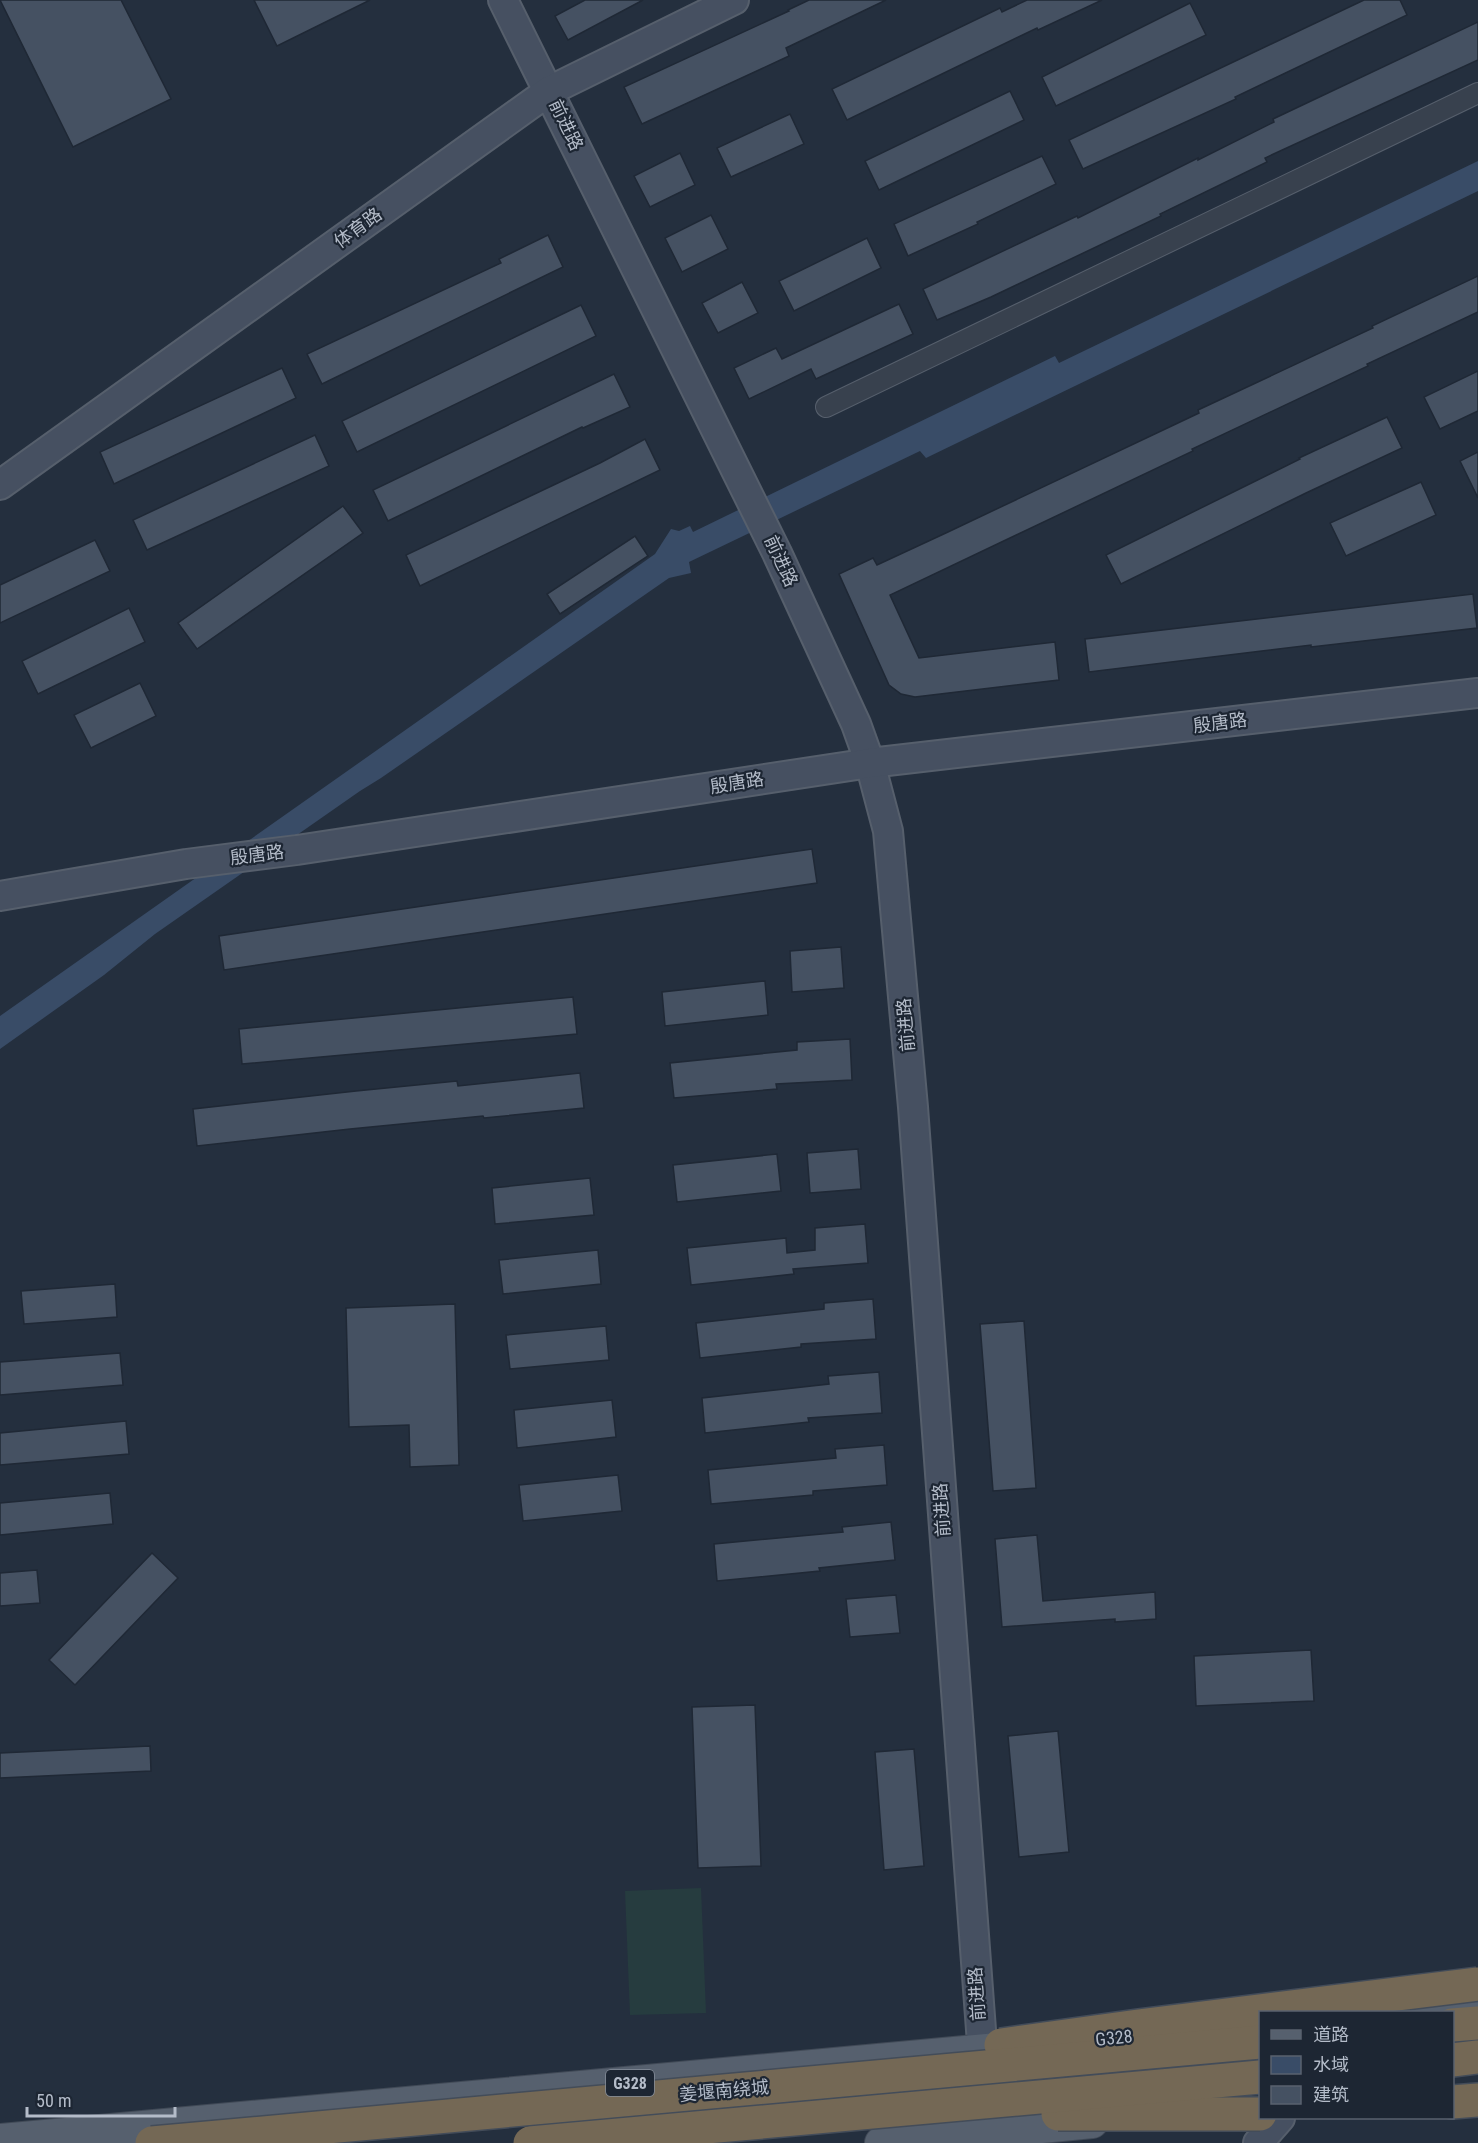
<svg xmlns="http://www.w3.org/2000/svg" width="1478" height="2143" font-family="'Roboto Condensed','Noto Sans SC',sans-serif">
  <rect width="100%" height="100%" fill="#242f3e"/>
  <path fill="#263c3f" d="M701,1888l5,125 -76,2 -5,-124z"/>
  <path fill="#394c67" d="M1478,161v30l-552,267 -6,-7 -231,111 2,11 -22,5 -288,200 -21,13 -205,143 -51,41 -104,74v-33l655,-462 16,-25 8,2 11,-5 3,6 362,-176 4,7z"/>
  <g fill="#455162" stroke="#1f2835" stroke-width="1.5">
    <path d="M0,0h121l50,99 -98,48z"/>
    <path d="M254,0h116l-93,46z"/>
    <path d="M585,0h58l-75,40 -13,-24z"/>
    <path d="M809,0h77l-100,48 3,8 -147,68 -18,-37 165,-76 -1,-1z"/>
    <path d="M1027,0h75l-64,30 -1,-2 -190,92 -15,-31 168,-81 2,4z"/>
    <path d="M1364,0h36l7,15 -172,82 1,2 -153,70 -14,-29z"/>
    <path d="M1190,3l16,32 -150,71 -14,-29z"/>
    <path d="M1478,22v38l-213,98 2,4 -107,52 1,2 -170,81 -54,23 -14,-31 154,-73 1,2 120,-60v2l76,-38 -1,-3z"/>
    <path d="M1010,91l14,29 -145,70 -14,-29z"/>
    <path d="M790,114l14,30 -73,33 -14,-29z"/>
    <path d="M680,153l15,32 -45,22 -16,-31z"/>
    <path d="M1042,156l14,28 -79,38 1,2 -70,32 -14,-32z"/>
    <path d="M711,215l17,34 -46,23 -17,-34z"/>
    <path d="M548,235l15,32 -241,117 -15,-30 194,-91 -2,-4z"/>
    <path d="M867,238l14,30 -87,43 -15,-30z"/>
    <path d="M1478,276v36l-111,52 1,2 -176,83 1,2 -303,144 29,63 136,-16 4,38 -144,17 -14,-3 -12,-9 -50,-111 34,-16 4,7 71,-33 251,-119 -1,-3 175,-82 -1,-2z"/>
    <path d="M742,282l16,31 -40,20 -16,-30z"/>
    <path d="M899,304l14,30 -97,45 -5,-10 -62,30 -15,-31 42,-20 6,11z"/>
    <path d="M581,305l15,31 -239,116 -15,-31z"/>
    <path d="M282,368l14,30 -182,86 -14,-32z"/>
    <path d="M1478,371v40l-38,18 -16,-32z"/>
    <path d="M614,374l16,33 -47,21 -1,-1 -194,94 -15,-31z"/>
    <path d="M1387,417l15,31 -96,45 -185,91 -15,-29 194,-96 -1,-1z"/>
    <path d="M315,435l14,31 -182,84 -14,-30z"/>
    <path d="M645,439l15,31 -240,116 -14,-31 194,-92z"/>
    <path d="M1478,452v46l-18,-37z"/>
    <path d="M1421,482l15,33 -90,41 -16,-33z"/>
    <path d="M343,506l20,27 -166,116 -19,-26z"/>
    <path d="M635,536l13,20 -88,58 -13,-20z"/>
    <path d="M95,540l15,31 -110,52v-38z"/>
    <path d="M1473,594l4,34 -166,19v-2l-222,27 -4,-33z"/>
    <path d="M129,608l16,34 -107,52 -16,-33z"/>
    <path d="M140,683l16,33 -65,32 -17,-33z"/>
    <path d="M812,849l5,34 -593,87 -5,-34z"/>
    <path d="M841,947l3,41 -52,4 -2,-41z"/>
    <path d="M765,981l3,34 -103,11 -3,-34z"/>
    <path d="M573,997l4,37 -335,30 -3,-35z"/>
    <path d="M850,1039l2,41 -76,4 1,5 -103,9 -4,-35 127,-13v-8z"/>
    <path d="M580,1073l4,35 -100,10 -1,-2 -133,13 -153,17 -4,-37 163,-18 101,-10 1,5z"/>
    <path d="M858,1149l3,40 -51,4 -3,-40z"/>
    <path d="M777,1154l4,37 -104,11 -4,-37z"/>
    <path d="M590,1178l4,37 -99,9 -3,-36z"/>
    <path d="M865,1224l3,39 -75,6 1,5 -103,11 -4,-37 99,-10 1,15 28,-3v-22z"/>
    <path d="M598,1250l3,34 -98,10 -4,-34z"/>
    <path d="M115,1284l2,33 -93,7 -3,-33z"/>
    <path d="M873,1299l3,40 -75,5v3l-101,11 -4,-35 128,-14v-6z"/>
    <path d="M455,1304l4,161 -49,2 -1,-42 -60,2 -3,-119z"/>
    <path d="M1024,1321l12,167 -43,3 -13,-167z"/>
    <path d="M606,1326l3,34 -99,9 -4,-34z"/>
    <path d="M120,1353l3,32 -123,10v-33z"/>
    <path d="M879,1372l3,41 -74,5 1,4 -104,11 -3,-35 127,-14 -1,-8z"/>
    <path d="M612,1400l4,37 -99,11 -3,-38z"/>
    <path d="M126,1421l3,33 -129,11v-32z"/>
    <path d="M884,1445l3,40 -74,6v4l-102,9 -3,-34 128,-12 -1,-9z"/>
    <path d="M618,1475l4,36 -99,10 -4,-36z"/>
    <path d="M110,1493l3,31 -113,11v-32z"/>
    <path d="M891,1522l4,38 -76,8 1,3 -103,10 -3,-37 129,-12 -1,-5z"/>
    <path d="M1037,1535l6,66 112,-9 1,27 -41,3v-3l-113,8 -7,-88z"/>
    <path d="M152,1553l26,25 -103,107 -26,-25z"/>
    <path d="M37,1570l3,33 -40,3v-33z"/>
    <path d="M896,1595l4,38 -50,4 -4,-38z"/>
    <path d="M1311,1650l3,51 -118,5 -2,-50z"/>
    <path d="M755,1705l6,161 -63,2 -6,-161z"/>
    <path d="M1058,1731l11,121 -50,5 -11,-121z"/>
    <path d="M150,1746l1,25 -151,7v-25z"/>
    <path d="M914,1749l10,117 -40,4 -9,-118z"/>
  </g>
  <g fill="none" stroke-linecap="round" stroke-linejoin="round">
    <g stroke="#565f6c" stroke-width="22">
      <path id="street" d="M826,407l652,-314"/>
    </g>
    <g stroke="#565f6c" stroke-width="32">
      <g id="secondary">
        <path d="M503,0l274,553 79,171 14,39 18,68 25,276 75,1018"/>
        <path d="M0,485l549,-394 185,-91"/>
        <path d="M0,896l186,-32 111,-14 573,-87 608,-70"/>
        <path d="M1258,2143l22,-25"/>
      </g>
    </g>
    <g stroke="#414a57" stroke-width="34">
      <g id="primary">
        <path d="M1376,2012l102,-9"/>
        <path d="M0,2140l1030,-94"/>
        <path d="M881,2143l211,-21"/>
      </g>
    </g>
    <g stroke="#434c59" stroke-width="36">
      <g id="highway">
        <path d="M1452,2025l26,-2"/>
        <path d="M1452,2060l26,-3"/>
        <path d="M1452,2102l26,-2"/>
      </g>
    </g>
    <use href="#street" stroke="#38414e" stroke-width="20"/>
    <use href="#secondary" stroke="#465061" stroke-width="28"/>
    <use href="#primary" stroke="#56606e" stroke-width="32"/>
    <use href="#highway" stroke="#746855" stroke-width="33"/>
    <g stroke="#434c59" stroke-width="36" stroke-linecap="butt">
      <g id="highway-bridge">
        <path d="M1001,2045l137,-19 340,-42"/>
        <path d="M1058,2114h202"/>
        <path d="M152,2143l1108,-101"/>
        <path d="M530,2143l730,-66"/>
      </g>
    </g>
    <use href="#highway-bridge" stroke="#746855" stroke-width="33"/>
  </g>
  <g text-anchor="middle" stroke-width="4.5" stroke-linejoin="round" paint-order="stroke">
    <rect fill="#1d2633" stroke="#878f9c" stroke-width="1.5" x="606" y="2070" width="48" height="26" rx="4.5"/>
    <g font-size="16" font-weight="bold" fill="#b4bcc9">
      <text x="630" y="2089">G328</text>
    </g>
    <g font-size="18" fill="#b4bcc9" stroke="#1d2633">
      <text transform="translate(566 125) rotate(64)" y="6">前进路</text>
      <text transform="translate(358 228) rotate(-36)" y="6">体育路</text>
      <text transform="translate(781 561) rotate(65)" y="6">前进路</text>
      <text transform="translate(1220 723) rotate(-7)" y="6">殷唐路</text>
      <text transform="translate(737 783) rotate(-9)" y="6">殷唐路</text>
      <text transform="translate(257 855) rotate(-7)" y="6">殷唐路</text>
      <text transform="translate(906 1025) rotate(-95)" y="6">前进路</text>
      <text transform="translate(942 1510) rotate(-94)" y="6">前进路</text>
      <text transform="translate(977 1994) rotate(-94)" y="6">前进路</text>
      <text transform="translate(1114 2038) rotate(-6)" y="6">G328</text>
      <text transform="translate(724 2091) rotate(-5)" y="6">姜堰南绕城</text>
    </g>
  </g>
  <rect x="1259" y="2011" width="195" height="108" fill="#1d2633" stroke="#59626f" stroke-width="1.5"/>
  <rect x="1271" y="2030" width="30" height="9" fill="#56606e" stroke="#59626f" stroke-width="1.5"/>
  <text x="1313" y="2041" font-size="18" fill="#b4bcc9">道路</text>
  <rect x="1271" y="2056" width="30" height="18" fill="#394c67" stroke="#59626f" stroke-width="1.5"/>
  <text x="1313" y="2071" font-size="18" fill="#b4bcc9">水域</text>
  <rect x="1271" y="2086" width="30" height="18" fill="#455162" stroke="#59626f" stroke-width="1.5"/>
  <text x="1313" y="2101" font-size="18" fill="#b4bcc9">建筑</text>
  <path d="M27 2107v9h148v-9" fill="none" stroke="#b4bcc9" stroke-width="3"/>
  <text x="36" y="2107" font-size="18" fill="#b4bcc9" stroke="#1d2633" stroke-width="4.5" paint-order="stroke">50 m</text>
</svg>
